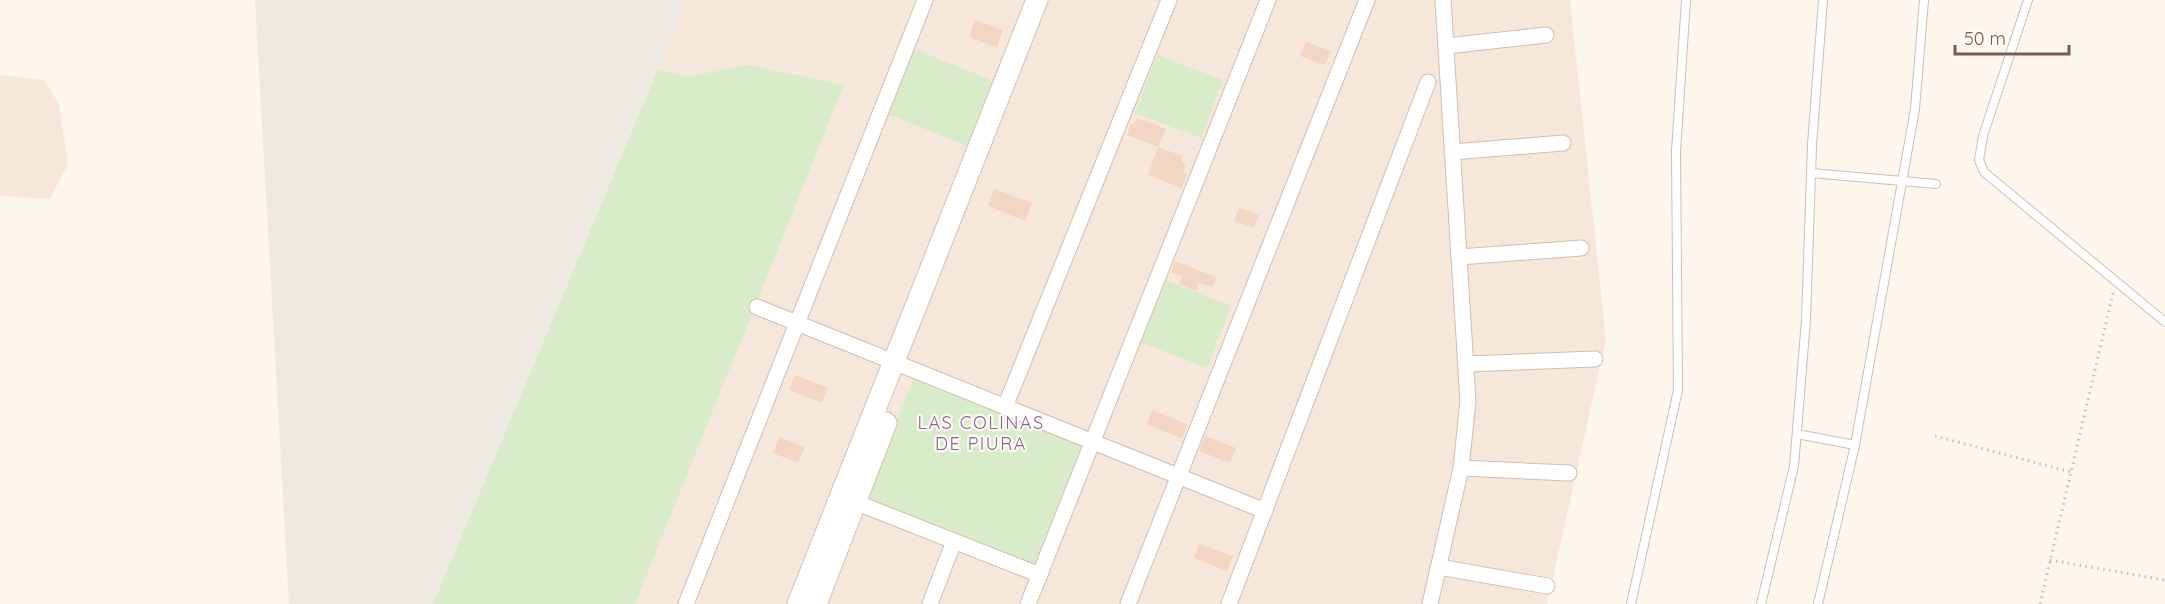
<svg xmlns="http://www.w3.org/2000/svg" width="2165" height="604" font-family="Quicksand,sans-serif">
  <rect width="100%" height="100%" fill="#fdf6ec"/>
  <g fill="#f5e8da">
    <path d="M686,0h884l36,340 -59,264h-1114z"/>
    <path d="M0,75l44,5 15,24 9,60 -18,35 -50,-3z"/>
  </g>
  <path fill="#efe9e4" d="M255,0h431l-253,604h-144z"/>
  <g fill="#d8ecc9">
    <path d="M914,49l82,33 -27,65 -81,-33z"/>
    <path d="M1157,55l66,25 -22,58 -66,-25z"/>
    <path d="M748,65l96,20 -209,519h-202l225,-535 29,8z"/>
    <path d="M1165,280l66,26 -24,62 -67,-26z"/>
    <path d="M914,378l168,68 -48,119 -168,-68z"/>
  </g>
  <g fill="#f3d5c3">
    <path d="M975,20l28,10 -6,18 -28,-11z"/>
    <path d="M1306,42l25,9 -6,14 -25,-9z"/>
    <path d="M1137,118l29,11 -8,18 25,9 -2,6 5,2 -3,8 4,2 -5,14 -34,-13 10,-28 -31,-12 4,-11 3,1z"/>
    <path d="M994,189l38,14 -7,18 -37,-15z"/>
    <path d="M1239,208l20,7 -5,13 -20,-7z"/>
    <path d="M1175,261l41,16 -4,10 -13,-4 -3,8 -17,-7 3,-8 -11,-3z"/>
    <path d="M795,375l33,13 -6,15 -33,-13z"/>
    <path d="M1152,410l35,14 -5,14 -35,-13z"/>
    <path d="M1205,436l31,12 -6,15 -31,-12z"/>
    <path d="M779,437l26,10 -7,16 -25,-10z"/>
    <path d="M1199,544l34,12 -6,15 -33,-13z"/>
  </g>
  <g fill="none" stroke-linecap="round" stroke-linejoin="round">
    <g stroke="#d1beb0" stroke-width="10">
      <g id="lane">
        <path d="M2028,0l-45,136 -4,24 5,12 181,150"/>
        <path d="M1812,173l124,11"/>
        <path d="M1797,434l58,11"/>
        <path d="M1631,604l47,-214 -2,-239 10,-151"/>
        <path d="M1761,604l33,-138 12,-146 6,-175 11,-145"/>
        <path d="M1818,604l37,-159 60,-336 9,-109"/>
      </g>
    </g>
    <g stroke="#d1beb0" stroke-width="17">
      <g id="street">
        <path d="M1446,46l100,-11"/>
        <path d="M1452,152l111,-9"/>
        <path d="M1459,257l122,-9"/>
        <path d="M757,307l508,204"/>
        <path d="M1466,364l129,-5"/>
        <path d="M1005,407l164,-407"/>
        <path d="M1461,468l108,5"/>
        <path d="M855,502l185,73"/>
        <path d="M1439,567l108,19"/>
        <path d="M686,604l239,-604"/>
        <path d="M930,604l24,-63"/>
        <path d="M1028,604l240,-604"/>
        <path d="M1128,604l239,-604"/>
        <path d="M1229,604l199,-522"/>
        <path d="M1430,604l31,-136 7,-67 -25,-401"/>
      </g>
    </g>
    <g stroke="#d6c0b0" stroke-width="23">
      <g id="secondary">
        <path d="M798,604l239,-604"/>
        <path d="M816,604l70,-181"/>
      </g>
    </g>
    <g stroke="#d9b8a5" stroke-width="3" stroke-dasharray="1.5 4.5" stroke-linecap="butt">
      <path d="M1935,436l136,36"/>
      <path d="M2050,560l115,20"/>
      <path d="M2040,604l73,-311"/>
    </g>
    <use href="#lane" stroke="#fff" stroke-width="8"/>
    <use href="#street" stroke="#fff" stroke-width="15"/>
    <use href="#secondary" stroke="#fff" stroke-width="21"/>
  </g>
  <g text-anchor="middle" stroke-width="4.5" stroke-linejoin="round" paint-order="stroke">
    <g font-size="18" letter-spacing="1.5" fill="#846695" stroke="#fffaf3">
      <text x="981" y="429">LAS COLINAS<tspan x="981" dy="21">DE PIURA</tspan></text>
    </g>
  </g>
  <path d="M1955 45v9h114v-9" fill="none" stroke="#7a5c4d" stroke-width="3"/>
  <text x="1964" y="45" font-size="18" fill="#7a5c4d" stroke="#fffaf3" stroke-width="4.5" paint-order="stroke">50 m</text>
</svg>
